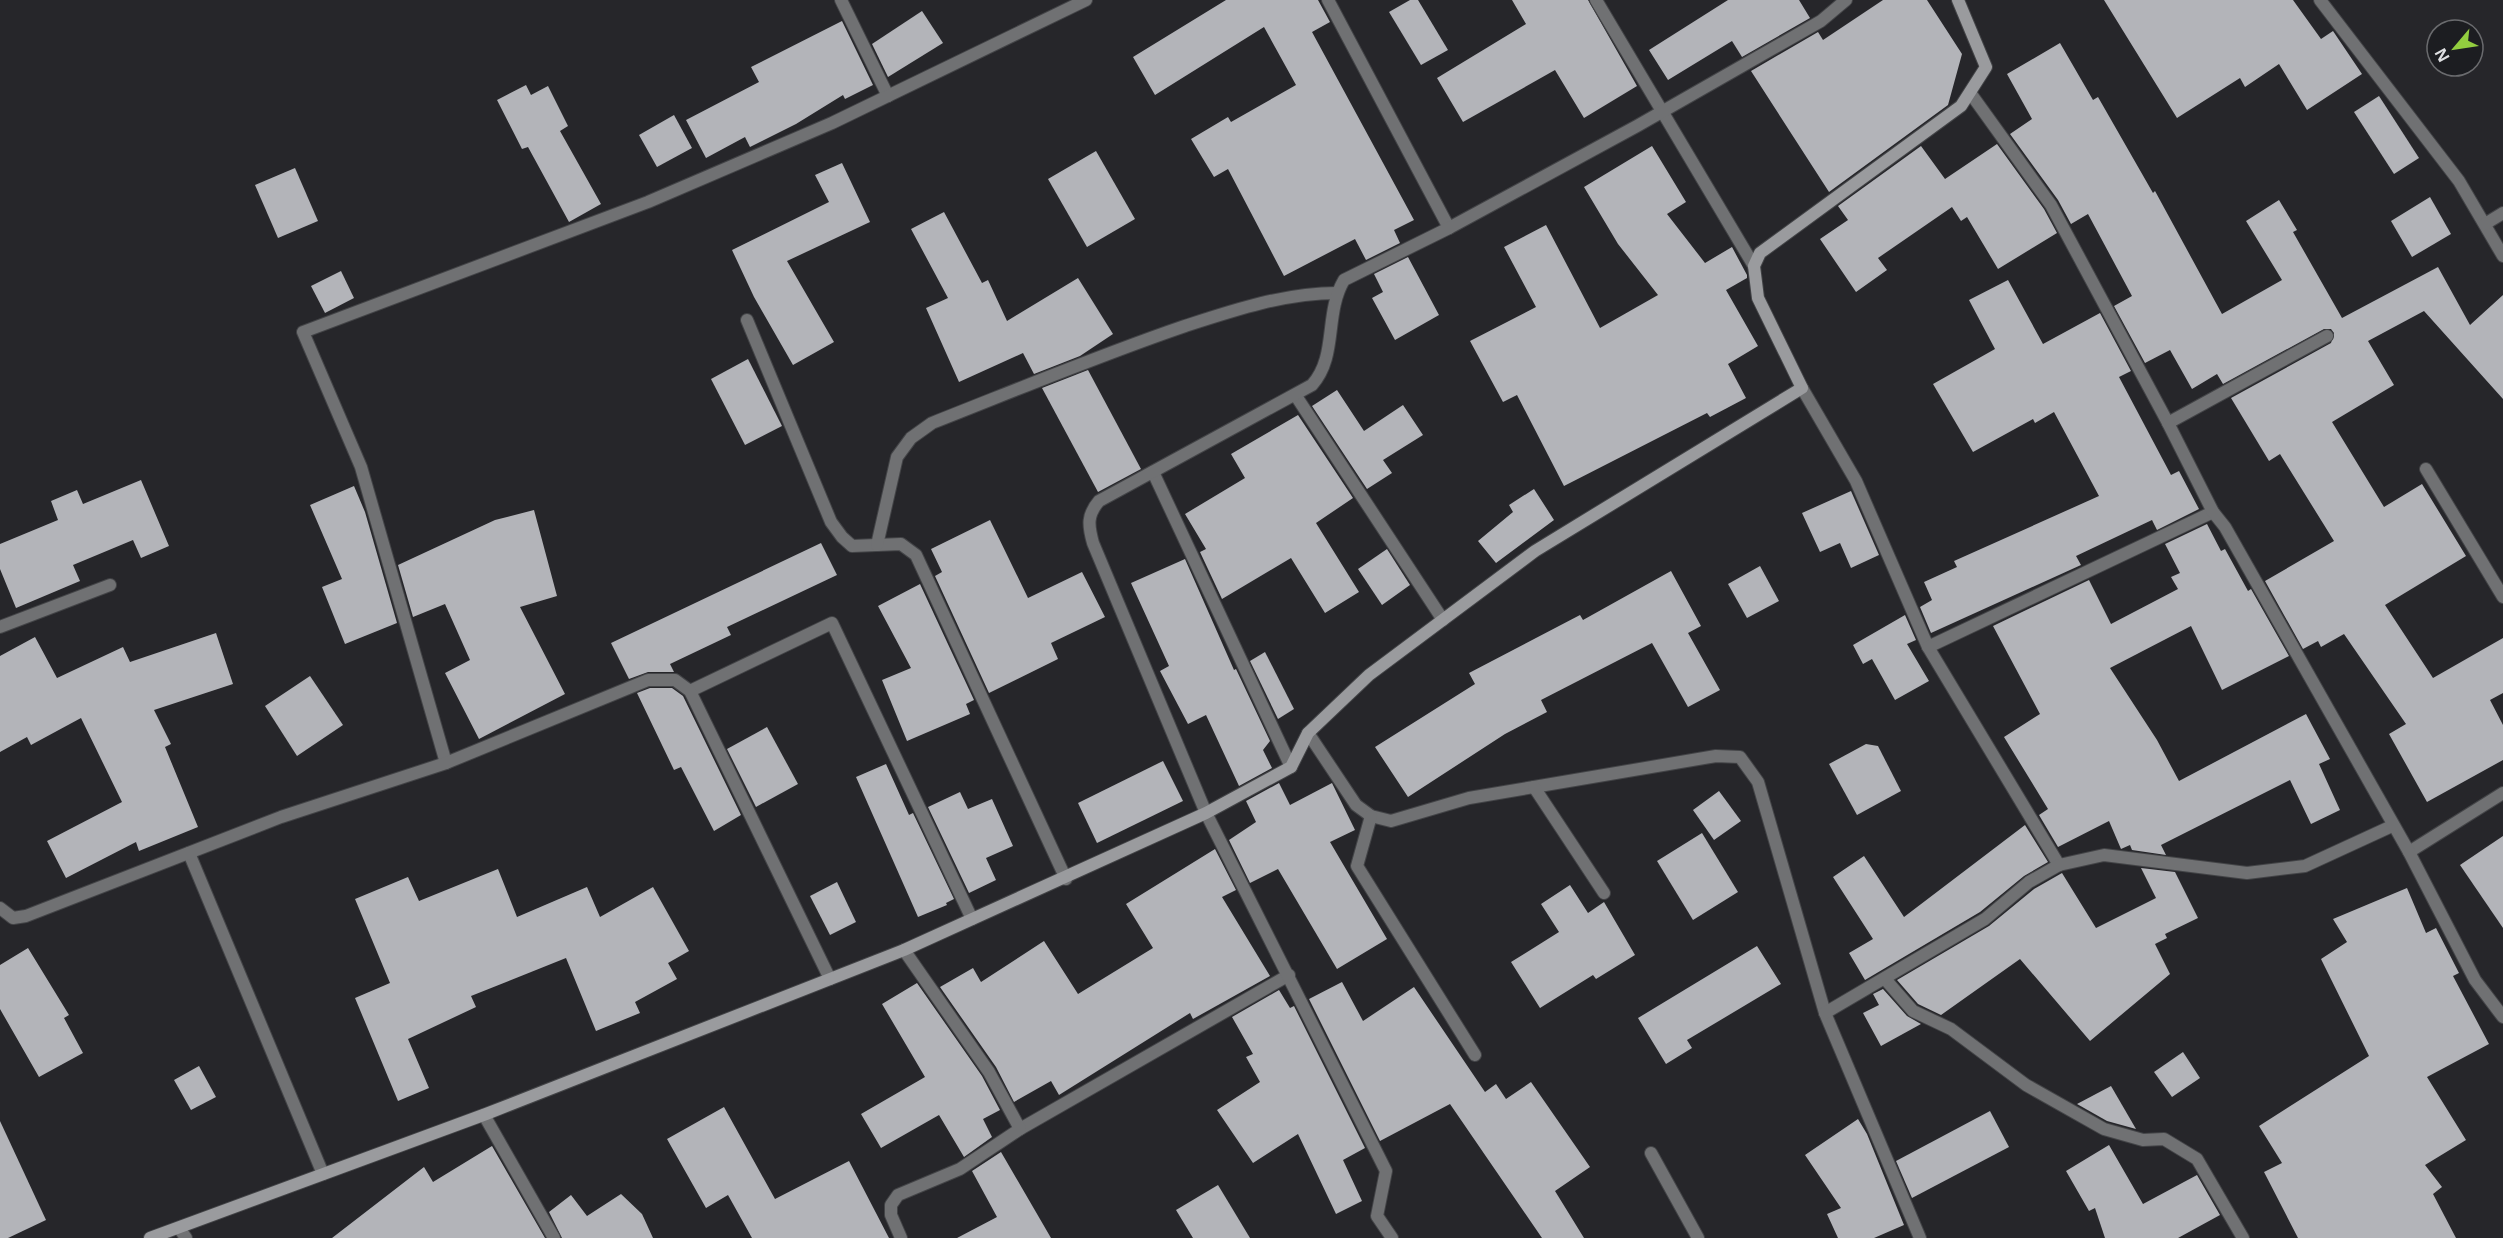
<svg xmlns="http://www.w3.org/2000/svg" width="2503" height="1238" font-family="'Noto Sans',sans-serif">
  <rect width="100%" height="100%" fill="#26262a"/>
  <g fill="#b3b4b9">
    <path d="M1226,0h92l12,22 -18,10 102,188 -20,10 6,13 -34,17 -11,-21 -71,37 -56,-107 -14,8 -23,-38 37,-22 3,5 65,-37 -32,-58 -109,68 -22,-38z"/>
    <path d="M1410,0h8l30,50 -27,15 -32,-53z"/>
    <path d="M1512,0h76l49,86 -53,32 -29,-48 -92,52 -26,-44 89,-54z"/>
    <path d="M1728,0h71l11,18 -68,39 -10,-16 -64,39 -19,-30z"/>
    <path d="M1883,0h44l35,54 -14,51 -119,87 -78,-121 67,-39 5,8z"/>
    <path d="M2104,0h189l28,39 12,-8 29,43 -55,36 -28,-46 -34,23 -5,-9 -63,40z"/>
    <path d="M922,11l21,32 -55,34 -16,-33z"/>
    <path d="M842,21l31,64 -28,14 -2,-4 -47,29 -46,23 -5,-10 -39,21 -20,-38 73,-38 -8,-15z"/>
    <path d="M2060,43l33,57 5,-3 55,96 2,-2 67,123 60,-34 -36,-59 33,-21 18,30 -4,2 49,86 96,-51 32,58 33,-30v104l-79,-88 -56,30 26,44 -62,37 52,85 38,-23 44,72 -81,49 48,73 70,-40v55l-13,7 13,25v35l-76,42 -38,-68 17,-10 -62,-90 -23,13 -3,-6 -15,8 -38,-68 69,-40 -54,-87 -11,7 -38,-63 100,-55 3,-10 -3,-4h-7l-101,55 -6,-10 -25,15 -22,-39 -25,13 -31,-57 18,-10 -44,-82 -17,10 -13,-24 -48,-66 22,-15 -25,-45z"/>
    <path d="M526,85l5,10 17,-9 20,40 -8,5 41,73 -32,18 -41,-75 -6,2 -25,-49z"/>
    <path d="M2379,96l40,62 -25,16 -40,-62z"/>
    <path d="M674,115l18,33 -35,19 -18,-32z"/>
    <path d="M1997,144l47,65 13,24 -59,36 -31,-52 -6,4 -9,-14 -74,51 9,12 -31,22 -36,-53 28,-19 -10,-14 83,-60 24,33z"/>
    <path d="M1652,146l34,56 -19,12 38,49 27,-16 15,28v3l-21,12 32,56 -30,18 18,34 -36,19 -3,-4 -143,73 -47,-91 -14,7 -33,-61 66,-34 -32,-60 42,-22 54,103 58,-33 -40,-51 -34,-57z"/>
    <path d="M1096,151l39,68 -48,28 -39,-68z"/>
    <path d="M842,163l28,59 -83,39 47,81 -41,23 -39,-68 -22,-47 97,-48 -14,-27z"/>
    <path d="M295,168l23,53 -40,17 -23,-53z"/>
    <path d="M2430,197l21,37 -39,23 -21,-36z"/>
    <path d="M944,212l38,71 6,-3 19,41 71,-43 35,56 -33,22 -46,18 -11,-21 -64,29 -33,-74 22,-10 -37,-69z"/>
    <path d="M1408,257l31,58 -44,25 -23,-42 11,-6 -9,-18z"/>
    <path d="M341,271l13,27 -29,15 -14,-27z"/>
    <path d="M2008,280l35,64 57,-31 31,58 -12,6 52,98 8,-4 20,38 -42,21 -5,-10 -76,36 5,9 -150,68 -11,-26 12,-7 -8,-18 33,-15 -3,-6 145,-65 -45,-84 -19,11 -2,-4 -60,33 -40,-68 62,-35 -26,-49z"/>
    <path d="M748,359l34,67 -37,19 -34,-66z"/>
    <path d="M1088,370l53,99 -43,23 -56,-104z"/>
    <path d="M1337,390l27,41 39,-26 20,30 -40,25 9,13 -25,16 -55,-83z"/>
    <path d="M1298,415l55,83 -37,25 43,69 -34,21 -34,-55 -69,41 -22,-47 6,-3 -21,-35 60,-36 -14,-24z"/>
    <path d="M141,480l28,66 -28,12 -8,-18 -60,25 7,16 -64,27 -16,-39v-25l58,-24 -7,-19 26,-11 6,14z"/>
    <path d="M354,486l11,26 32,111 -52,21 -23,-57 20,-8 -32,-74z"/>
    <path d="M1534,489l20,31 -58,43 -18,-22 35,-29 -4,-7z"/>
    <path d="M1851,491l28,64 -28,13 -11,-25 -20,9 -18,-39z"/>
    <path d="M534,510l23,86 -37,11 45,87 -86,45 -34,-66 25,-13 -25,-56 -32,13 -15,-52 97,-45z"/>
    <path d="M990,520l38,78 54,-26 23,45 -54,26 7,16 -69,34 -54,-117 7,-4 -11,-23z"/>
    <path d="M2207,524l14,27 4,-2 23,42 3,-2 38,67 -67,34 -31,-64 -81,42 47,72 22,41 127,-67 24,45 -11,5 21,46 -29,14 -21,-44 -129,65 5,10 -34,-5 -2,-5 -9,4 -12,-28 -51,26 -19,-32 9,-6 -44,-72 36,-23 -47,-88 96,-46 22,44 67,-35 -7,-12 9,-4 -15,-29z"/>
    <path d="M821,543l16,32 -110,52 4,8 -61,29 4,8h-26l-19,7 -18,-36z"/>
    <path d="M1387,549l23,36 -28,20 -24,-36z"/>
    <path d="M1185,559l49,111 2,-1 34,72 -7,9 9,18 -33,18 -33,-71 -18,9 -28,-53 9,-5 -38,-83z"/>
    <path d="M1760,566l19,35 -32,17 -19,-34z"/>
    <path d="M1671,571l30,55 -13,7 32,57 -32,17 -36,-64 -111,57 6,12 -42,22 -97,63 -33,-50 100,-63 -6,-11 111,-58 3,5z"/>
    <path d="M920,584l54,116 -8,4 4,10 -63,27 -25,-61 29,-12 -33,-62z"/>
    <path d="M1905,615l11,25 -9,4 22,37 -34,19 -23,-41 -9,5 -10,-19z"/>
    <path d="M216,633l17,51 -79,26 17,34 -6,3 33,80 -59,24 -3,-9 -70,36 -19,-37 75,-39 -41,-84 -50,27 -4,-8 -27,15v-96l35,-19 22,41 66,-31 7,15z"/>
    <path d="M1265,652l29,57 -16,10 -28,-58z"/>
    <path d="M310,676l33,49 -46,31 -32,-50z"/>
    <path d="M650,688h22l11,8 58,119 -27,16 -33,-64 -7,3 -37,-77z"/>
    <path d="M767,727l31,57 -42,23 -29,-58z"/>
    <path d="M1866,744l12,2 23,45 -44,24 -28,-51z"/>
    <path d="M1163,761l20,40 -86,42 -19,-40z"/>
    <path d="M886,764l23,51 4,-2 41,86 -8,4 1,2 -29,12 -62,-140z"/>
    <path d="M1279,783l11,22 42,-22 23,47 -25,12 57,97 -50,30 -59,-100 -28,14 -21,-43 27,-18 -10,-21z"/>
    <path d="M1719,791l22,30 -27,19 -21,-30z"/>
    <path d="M960,792l8,17 24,-10 21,47 -27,12 10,22 -27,13 -41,-86z"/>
    <path d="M2025,825l23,37 -24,14 -44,36 -115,68 -16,-27 24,-14 -40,-62 31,-21 40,61z"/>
    <path d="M1702,833l36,59 -45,28 -36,-59z"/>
    <path d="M2503,836v92l-43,-63z"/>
    <path d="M1215,849l21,41 -14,7 48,79 -77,43 -3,-6 -131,82 -8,-14 -37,21 -18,-35 -56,-80 33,-19 8,14 63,-41 34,53 75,-46 -27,-44z"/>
    <path d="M2141,868l34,4 23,46 -33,16 2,4 -12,6 15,30 -80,67 -70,-82 -79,56 -23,-11 -21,-24 92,-54 45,-37 28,-16 34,55 60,-30z"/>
    <path d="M498,869l19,48 70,-30 13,30 53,-30 36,64 -21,12 9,16 -42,23 5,11 -44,18 -30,-73 -95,38 5,11 -68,32 21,49 -31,13 -43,-103 35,-15 -35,-84 53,-22 11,24z"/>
    <path d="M837,882l19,40 -26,13 -20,-39z"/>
    <path d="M1570,885l18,28 16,-11 31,53 -39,24 -3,-4 -53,33 -29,-46 48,-30 -18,-28z"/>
    <path d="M2407,888l19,45 10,-5 23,45 -6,3 36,68 -62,33 39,63 -41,25 17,22 -9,7 23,44h-158l-34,-66 18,-9 -23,-37 110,-70 -48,-97 26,-17 -14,-23z"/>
    <path d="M1757,946l24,38 -94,56 5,8 -26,16 -28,-46z"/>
    <path d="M28,948l41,67 -5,3 19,35 -44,24 -39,-68v-44z"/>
    <path d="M1342,982l21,39 51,-34 71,105 11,-8 10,15 25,-17 59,85 -35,24 29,47h-42l-92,-134 -70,37 -71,-142z"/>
    <path d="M917,983l65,93 18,34 -17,9 9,18 -28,20 -25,-42 -58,33 -20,-34 64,-37 -43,-73z"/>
    <path d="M1883,989l24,27 14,8 -40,22 -18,-33 16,-8 -6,-11z"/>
    <path d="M1279,990l11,18 4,-2 71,142 -22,12 19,41 -26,13 -38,-80 -45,29 -36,-53 43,-28 -14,-25 7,-3 -21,-37z"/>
    <path d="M2183,1052l17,26 -28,19 -18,-25z"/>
    <path d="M199,1066l17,31 -25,13 -17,-30z"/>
    <path d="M2111,1086l25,43 -29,-8 -30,-17z"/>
    <path d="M724,1107l51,92 74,-38 40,77h-137l-24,-43 -22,13 -39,-69z"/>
    <path d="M1990,1111l19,36 -97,51 -16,-37z"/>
    <path d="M1858,1119l9,15 37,91 -30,13h-36l-11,-24 14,-6 -36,-53z"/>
    <path d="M0,1121l46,99 -38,18h-8z"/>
    <path d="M2109,1145l34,59 54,-29 23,40 -42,23h-73l-10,-30 -6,3 -23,-40z"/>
    <path d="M492,1146l53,92h-213l92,-71 9,15z"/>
    <path d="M1001,1152l50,86h-94l40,-21 -25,-46z"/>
    <path d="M1218,1185l32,53h-57l-17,-28z"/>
    <path d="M621,1194l21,20 11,24h-91l-13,-26 22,-17 16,21z"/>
  </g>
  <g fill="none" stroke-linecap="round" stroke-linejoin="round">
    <g stroke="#434447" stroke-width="14">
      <g id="minor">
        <path d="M841,0l47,96"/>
        <path d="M1328,0l121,228"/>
        <path d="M1596,0l158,266"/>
        <path d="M2320,0l139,181 44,75"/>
        <path d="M2485,224l18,-11"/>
        <path d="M747,320l84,202 11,15 10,9 49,-2 15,11 150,324"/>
        <path d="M1802,388l54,93 72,166 131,218"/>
        <path d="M1296,396l147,224"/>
        <path d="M2168,423l159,-87"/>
        <path d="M2426,469l77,128"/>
        <path d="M1153,472l138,295"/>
        <path d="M877,545l20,-88 14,-19 21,-15c84,-33 168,-68 253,-97 49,-16 100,-33 152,-33"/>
        <path d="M0,627l110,-42"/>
        <path d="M1928,647l285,-135"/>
        <path d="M690,691l142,-68 140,296"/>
        <path d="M1308,733l48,72 15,11 20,5 78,-23 247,-42 24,1 18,25 67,231 95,225"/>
        <path d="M446,763l-85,-296 -58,-135 345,-130 184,-79 254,-123"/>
        <path d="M1534,787l70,106"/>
        <path d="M1371,816l-14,50 118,189"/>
        <path d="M2409,852l94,-59"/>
        <path d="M189,853l134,321"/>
        <path d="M0,908l13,10 13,-2 255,-99 165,-54 202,-83h27l15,11 140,288"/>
        <path d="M1885,979l28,32 38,18 75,56 78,44 39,11 21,-1 33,20 46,79"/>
        <path d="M1825,1013l160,-94 44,-37 30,-17 45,-10 143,18 58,-7 87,-40"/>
        <path d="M484,1115l70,123"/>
        <path d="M1020,1129l269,-154"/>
        <path d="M1651,1153l47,85"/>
        <path d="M179,1228l7,10"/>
        <path d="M901,1238l-10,-23v-10l7,-10 62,-26 60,-40 -31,-57 -85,-122"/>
        <path d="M1392,1238l-15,-22 9,-45 -180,-358 -113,-270c-5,-18 -6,-28 6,-42l213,-116c26,-29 12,-71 32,-105l105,-52 188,-102 184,-105 25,-21"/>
      </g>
    </g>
    <g stroke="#434447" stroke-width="14">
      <path id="tertiary" d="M1971,94l80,111 117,218 45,89 12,15 184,325 66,128 28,37"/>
    </g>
    <g stroke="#434447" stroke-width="14">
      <path id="secondary" d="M150,1238l336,-124 418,-164 302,-137 85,-46 17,-34 61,-58 166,-124 267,-163 -44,-90 -4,-32 6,-13 201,-147 25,-39 -28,-67"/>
    </g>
    <use href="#minor" stroke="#707173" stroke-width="12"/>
    <use href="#tertiary" stroke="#707173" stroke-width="12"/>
    <use href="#secondary" stroke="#9a9b9e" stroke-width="12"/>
  </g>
  <g transform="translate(2455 48) rotate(241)"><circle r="28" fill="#1c1d21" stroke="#6a6b6e" stroke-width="1.5"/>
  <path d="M0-4.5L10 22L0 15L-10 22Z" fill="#92cd3f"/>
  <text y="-9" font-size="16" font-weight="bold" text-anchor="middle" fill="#dedfe2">N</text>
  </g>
</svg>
